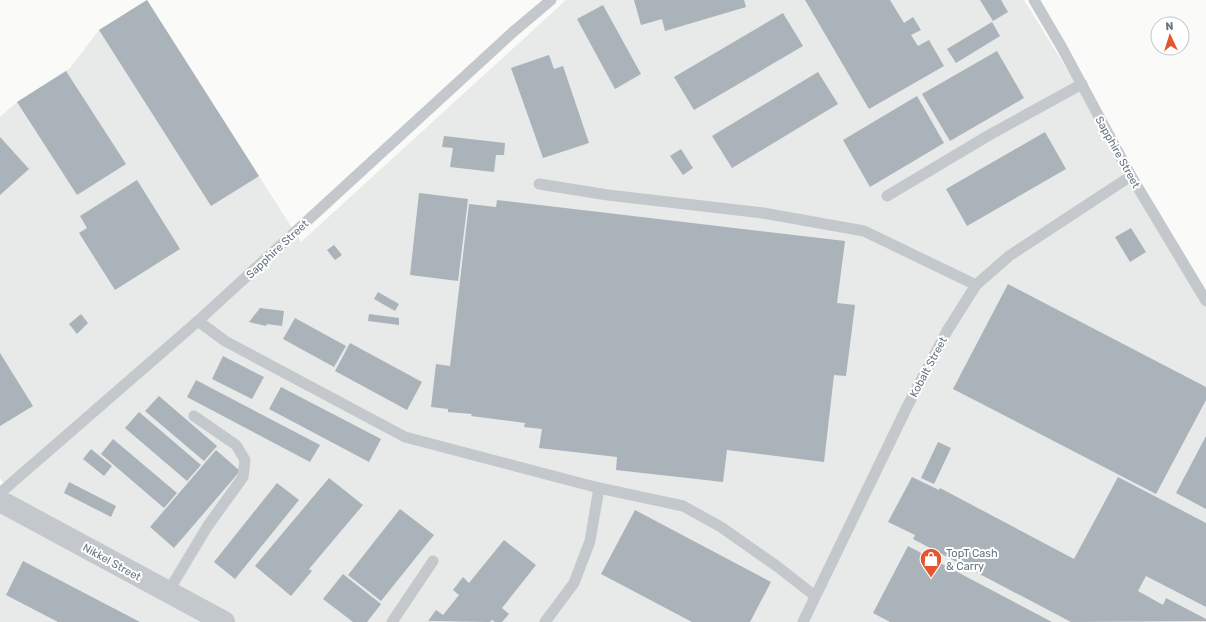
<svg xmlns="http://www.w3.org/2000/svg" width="1206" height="622" font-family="Rubik,sans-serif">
  <rect width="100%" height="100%" fill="#fafaf8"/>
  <path fill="#e8e9e9" d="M147,0l154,242 265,-242h458l182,293v329h-1206v-110l14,-13 -14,-21v-361l17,-15 53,-34 29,-38z"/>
  <g fill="#aab3b9">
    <path d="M147,0l112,176 -48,30 -112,-176z"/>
    <path d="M634,0h110l2,7 -81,24 -3,-12 -21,6z"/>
    <path d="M805,0h85l14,23 9,-6 8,13 -10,5 7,11 11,-6 15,26 -75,43z"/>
    <path d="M980,0h21l7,12 -15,9z"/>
    <path d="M603,5l38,69 -26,15 -38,-70z"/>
    <path d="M783,13l20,33 -109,64 -20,-33z"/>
    <path d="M992,22l8,14 -44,27 -9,-14z"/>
    <path d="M997,51l27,47 -74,43 -28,-47z"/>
    <path d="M549,55l5,14 9,-3 26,77 -46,15 -32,-90z"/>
    <path d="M66,71l60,93 -49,31 -60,-93z"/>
    <path d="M818,72l20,32 -106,64 -20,-32z"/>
    <path d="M917,96l27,47 -74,44 -27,-47z"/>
    <path d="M1045,132l21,37 -99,57 -21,-37z"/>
    <path d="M444,136l61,7 -1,12h-8l-2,17 -44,-5 3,-19 -11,-1z"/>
    <path d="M0,137l29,32 -29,26z"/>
    <path d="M681,149l12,19 -10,7 -13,-19z"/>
    <path d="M137,180l43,69 -65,41 -36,-57 8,-5 -7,-12z"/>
    <path d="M419,193l49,6 -10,82 -48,-6z"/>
    <path d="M497,200l348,41 -8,62 18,2 -9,71 -12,-1 -10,87 -97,-12 -4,32 -107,-12 1,-13 -78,-9 3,-19 -18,-2 1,-4 -54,-7 1,-2 -24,-2v-3l-17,-2 5,-43 14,2 19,-162 27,3z"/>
    <path d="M1131,228l15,24 -16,10 -15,-25z"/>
    <path d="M334,245l8,10 -7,5 -8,-10z"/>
    <path d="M1008,284l198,103v13l-50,94 -203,-105z"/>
    <path d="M378,292l21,12 -4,7 -21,-12z"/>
    <path d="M260,308l24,3 -2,15 -15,-2 -1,2 -17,-4z"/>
    <path d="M81,314l7,9 -11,11 -8,-10z"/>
    <path d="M369,314l30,4v7l-31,-4z"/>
    <path d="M295,318l51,28 -12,21 -51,-28z"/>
    <path d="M350,343l72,39 -15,28 -72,-39z"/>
    <path d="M0,353l33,53 -33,20z"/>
    <path d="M223,356l41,21 -12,22 -40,-20z"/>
    <path d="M196,380l124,65 -10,17 -123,-65z"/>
    <path d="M281,387l100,52 -12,23 -100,-53z"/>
    <path d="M159,396l58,50 -13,15 -59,-50z"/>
    <path d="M139,412l62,53 -14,16 -62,-53z"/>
    <path d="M1206,436v73l-30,-16z"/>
    <path d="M113,439l64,54 -13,15 -63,-54z"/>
    <path d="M938,442l13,6 -17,36 -13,-6z"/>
    <path d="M91,449l21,17 -8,10 -21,-17z"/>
    <path d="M216,450l24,21 -66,77 -24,-21z"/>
    <path d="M912,477l27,13 1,-2 134,71 44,-82 88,46v84l-60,-31 -8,15 25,14 3,-7 40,21v2l-135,1 -158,-83 2,-4 -27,-13z"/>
    <path d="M329,478l34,27 -54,64 3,2 -21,25 -36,-30z"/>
    <path d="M69,482l47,24 -5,11 -47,-24z"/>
    <path d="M277,483l22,17 -64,79 -21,-17z"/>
    <path d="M400,509l34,26 -53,66 -33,-26z"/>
    <path d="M635,510l136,72 -21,40h-58l-91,-48z"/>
    <path d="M504,540l32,25 -34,43 7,6 -7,8h-7l-3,-2 -2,2 -62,-1 8,-11 7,5 16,-20 -6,-5 10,-13 6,6z"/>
    <path d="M908,546l144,76h-162l-17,-9z"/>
    <path d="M23,561l117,61h-82l-52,-27z"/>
    <path d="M343,574l38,30 -14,18h-14l-30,-23z"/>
  </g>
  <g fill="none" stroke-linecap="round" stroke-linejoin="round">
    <g stroke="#c3c8cc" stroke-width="11">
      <path d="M1034,0l27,46 70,130 75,125"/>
      <path d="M539,184l69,11 155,18 101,18 112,54"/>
      <path d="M887,196l104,-62 91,-50"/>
      <path d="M198,321l27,20 180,96 194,51 84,18 38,21 57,40 37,29"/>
      <path d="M0,493l198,-172 315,-289 38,-32"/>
      <path d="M168,592l39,-65 36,-50 2,-17 -9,-15 -42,-29"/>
      <path d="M392,622l41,-61"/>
      <path d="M545,622l29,-39 16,-42 9,-53"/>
      <path d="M803,622l105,-217 39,-74 29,-46 33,-29 122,-80"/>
    </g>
    <path stroke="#c3c8cc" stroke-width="22" d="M0,501l224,121"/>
  </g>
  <defs>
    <g id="shop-pin" transform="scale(1.15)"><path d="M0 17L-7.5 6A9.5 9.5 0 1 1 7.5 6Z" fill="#e4572e" stroke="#fff"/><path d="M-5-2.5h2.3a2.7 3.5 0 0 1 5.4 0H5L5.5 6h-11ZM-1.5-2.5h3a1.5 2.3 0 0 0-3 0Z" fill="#fff"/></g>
  </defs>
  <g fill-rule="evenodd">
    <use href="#shop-pin" x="931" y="559"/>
  </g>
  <g text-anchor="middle" stroke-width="4" stroke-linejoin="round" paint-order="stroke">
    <g font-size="11" fill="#657683" stroke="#fff">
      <text transform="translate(1118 152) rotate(61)" y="4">Sapphire Street</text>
      <text transform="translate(277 249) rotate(-43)" y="4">Sapphire Street</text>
      <text transform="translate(928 367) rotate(-62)" y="4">Kobalt Street</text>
      <text transform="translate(112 562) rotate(29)" y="4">Nikkel Street</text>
    </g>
    <g font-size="11" fill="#657683" stroke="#fff" text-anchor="start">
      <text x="946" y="557">TopT Cash<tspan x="946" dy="13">&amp; Carry</tspan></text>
    </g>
  </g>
  <g transform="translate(1170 36) rotate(356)"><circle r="19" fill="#ffffff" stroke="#c1c8cd"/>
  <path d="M0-3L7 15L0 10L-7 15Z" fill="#e4572e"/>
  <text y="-6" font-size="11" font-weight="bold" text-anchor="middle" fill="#657683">N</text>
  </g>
</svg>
